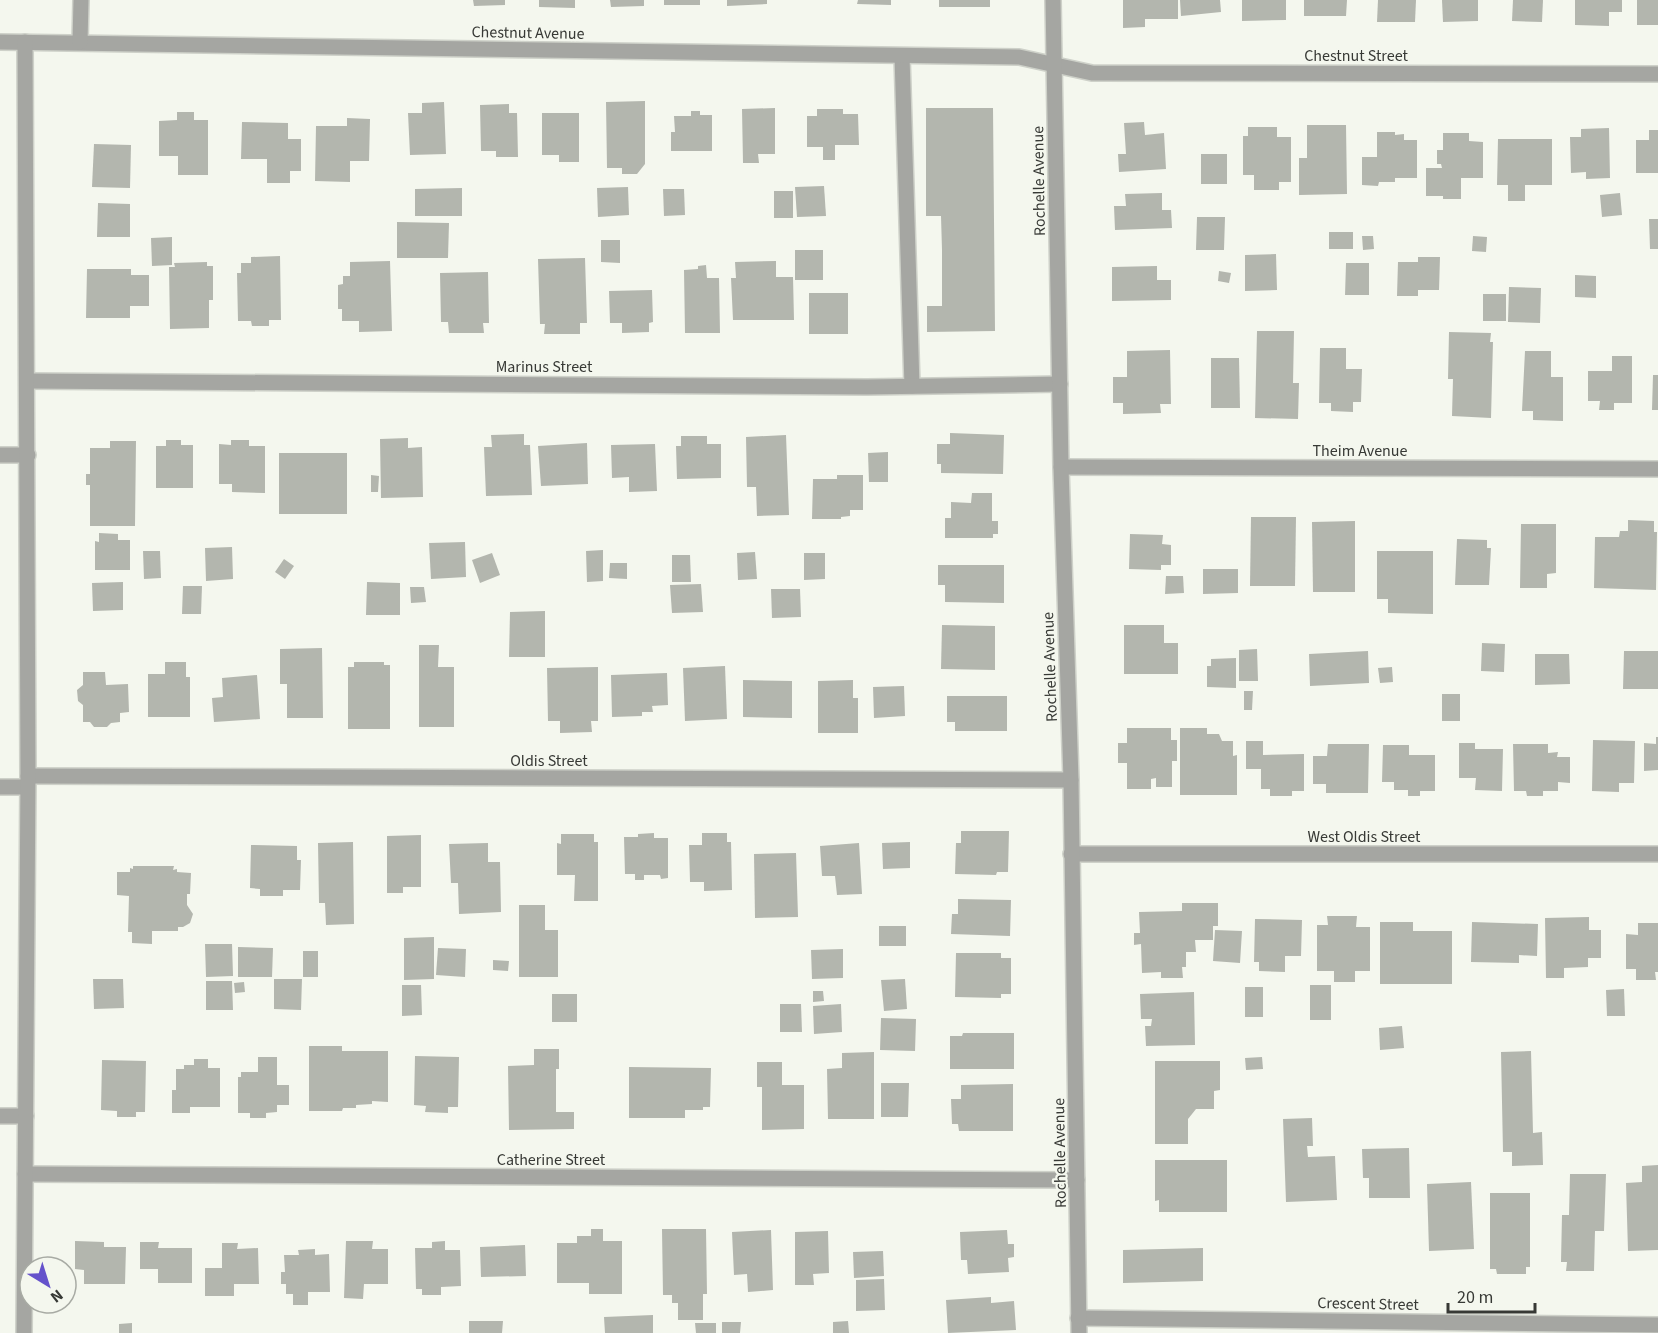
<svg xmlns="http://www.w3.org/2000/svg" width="1658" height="1333" font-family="'Source Sans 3',sans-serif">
  <rect width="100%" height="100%" fill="#f4f7ee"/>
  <g fill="#b3b6ae">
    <path d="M473,0h32v5l-31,1z"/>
    <path d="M539,0h36v8l-36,-1z"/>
    <path d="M610,0h34v6l-33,1z"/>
    <rect x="664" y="0" width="36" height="5"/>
    <path d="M727,0h40v4l-40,2z"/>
    <path d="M858,0h33v5l-34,-1z"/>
    <rect x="939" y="0" width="51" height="7"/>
    <path d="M1123,0h55v19h-33v8l-22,1z"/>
    <path d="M1180,0h40l1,12 -40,4z"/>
    <path d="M1242,0h44v20l-44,1z"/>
    <path d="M1304,0h43l-1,16h-42z"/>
    <path d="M1378,0h38l-1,22h-38z"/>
    <path d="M1442,0h36v21l-35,1z"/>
    <path d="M1513,0h30l-1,22 -30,-1z"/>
    <path d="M1575,0h47v12h-13v14l-34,-1z"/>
    <rect x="1637" y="0" width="21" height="25"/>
    <path d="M645,101v63l-8,10h-15v-6h-15l-1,-66z"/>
    <path d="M444,102l2,52 -36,1 -2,-42h14v-10z"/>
    <path d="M509,104v9h8l1,44h-22v-6h-15l-1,-46z"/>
    <path d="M775,108v46h-17l1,9h-16l-1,-54z"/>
    <path d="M926,108h67l2,223 -68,1v-26h15v-56l-1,-34h-15z"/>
    <path d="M817,109h26v5h15l1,31h-24v15h-12v-13h-16v-31h10z"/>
    <path d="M691,111h9v4h12v36h-41v-19h4l-1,-16h17z"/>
    <path d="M177,112h17v8h14v55h-30v-19h-19v-35l18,-1z"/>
    <path d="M542,113h37v49h-20v-7h-17z"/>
    <path d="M347,118l23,1 -1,42h-19v21l-35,-1 1,-55h31z"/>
    <path d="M242,122l46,1v16h13v32h-11v12h-23v-24h-26z"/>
    <path d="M1144,122l1,13 19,-2 2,36 -47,3 -1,-18h8l-2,-31z"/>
    <path d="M1307,125h39l1,69 -48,1v-37h8z"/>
    <path d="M1248,127h29v10h14v45h-12v8h-25v-15h-11v-39h5z"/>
    <path d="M1609,128l1,50 -24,1v-7l-15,1 -1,-36h11v-8z"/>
    <path d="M1649,130h9v43h-22v-33h13z"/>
    <path d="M1377,132h18v3l9,-1v6h13v38h-22v4h-16l-1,4 -16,-1v-28h15z"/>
    <path d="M1443,133h26v8l14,1v36h-22v21h-18v-3h-17v-28h16l-1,-4h-4v-14h6z"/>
    <path d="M1498,139h54v46h-27v16h-17v-16h-11z"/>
    <path d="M94,144l37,1 -1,43 -38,-1z"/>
    <rect x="1201" y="154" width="26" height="30"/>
    <path d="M824,186l2,30 -29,1 -2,-30z"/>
    <path d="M628,187l1,28 -31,2 -1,-29z"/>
    <path d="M462,188v28h-47v-27z"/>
    <path d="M663,189h21l1,26 -21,1z"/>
    <rect x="774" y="191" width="19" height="27"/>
    <path d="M1162,193v17h9l1,18 -57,2 -1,-24h12l-1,-12z"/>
    <path d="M1620,193l2,22 -20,2 -2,-22z"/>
    <path d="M98,203l32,1v33h-33z"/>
    <path d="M1197,217h28l-1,33h-28z"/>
    <path d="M1649,219h9v30h-8z"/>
    <path d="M397,222l52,1 -1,35h-51z"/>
    <rect x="1329" y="232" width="24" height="17"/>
    <path d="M1362,236h11l1,13 -11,1z"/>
    <path d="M1473,236l14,1 -1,15 -14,-1z"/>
    <path d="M172,237v28l-20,1 -1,-28z"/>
    <path d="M601,240h19v23l-19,-1z"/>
    <rect x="795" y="250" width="28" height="30"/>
    <path d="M1276,254l1,36 -32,1v-36z"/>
    <path d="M280,256l1,64h-12v6h-17l-1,-5h-13l-1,-48h4v-10h10v-6z"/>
    <path d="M1418,257h22l-1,33h-21v6h-21l1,-34h20z"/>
    <path d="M585,258l2,65h-7v11h-36l1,-10h-5l-2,-65z"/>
    <path d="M390,261l2,70 -33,1v-11h-17v-12h-4v-24l5,-1v-8h7v-14z"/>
    <path d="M776,261v16h17l1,43h-61l-2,-42h5l-1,-16z"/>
    <path d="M207,262v4h6v34h-4v28l-39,1 -1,-62h6l-1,-4z"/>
    <path d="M1346,263h23v32h-24z"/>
    <path d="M706,265l1,13h12l1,55h-35l-1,-63 14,-1v-3z"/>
    <path d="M1157,266v14h14v20l-59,1v-34z"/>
    <path d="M87,269h44v6h18v31h-19v12h-44z"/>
    <path d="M1219,271l12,2 -2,10 -11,-2z"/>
    <path d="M488,272l1,51h-6l1,10h-35l-1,-11h-7l-1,-49z"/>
    <path d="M1575,275l21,1v22l-21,-1z"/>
    <path d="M1509,287l32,1 -1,35 -32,-1z"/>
    <path d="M652,290l1,32 -4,1v9l-27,1v-10h-12l-1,-32z"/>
    <rect x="809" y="293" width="39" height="41"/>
    <rect x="1483" y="294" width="23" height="27"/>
    <path d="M1257,331h37l-1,52h6l-1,36 -43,-1z"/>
    <path d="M1449,332l42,1 -1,9h3l-2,76 -39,-2 1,-37h-5z"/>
    <path d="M1320,348h26v21h16l-1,33h-8v10l-22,-1v-8h-12z"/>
    <path d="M1170,350l1,54h-11l1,9 -38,1v-11h-10v-26h14v-26z"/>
    <path d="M1525,351h26v26h12v44l-30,-1v-9h-11z"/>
    <path d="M1612,356h20v47h-18v7h-15l1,-9h-12v-30h24z"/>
    <path d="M1211,358h28l1,50h-29z"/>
    <path d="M1653,375h5v35h-6z"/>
    <path d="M950,433l54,2 -1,39 -62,-1v-9h-4v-20h13z"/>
    <path d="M524,434v11h6l2,50 -46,1 -2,-49h8l-1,-12z"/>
    <path d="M786,435l3,80 -32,1 -1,-29h-9l-1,-50z"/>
    <path d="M681,436h26v8h14v34l-44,1 -1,-33h5z"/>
    <path d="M408,438v10l14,-1 1,50 -42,1 -1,-59z"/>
    <path d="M166,440h15v5h12v43h-37v-42h10z"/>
    <path d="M231,440h18v6h16v47l-33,-1v-8h-13v-40l12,1z"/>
    <path d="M110,441h26l-1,85h-45v-41h-4v-11h4v-26h20z"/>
    <path d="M587,443l1,41 -47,2 -3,-40z"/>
    <path d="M655,444l2,47 -28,1v-15l-17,1 -1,-33z"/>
    <path d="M888,452v30h-19l-1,-29z"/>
    <rect x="279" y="453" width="68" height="61"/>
    <path d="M371,475l8,1 -1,16h-7z"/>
    <path d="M837,475h26v35h-13v6l-9,1v2h-29l1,-40h24z"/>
    <path d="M972,493h20v28h6v13h-5v4h-48v-20h6v-16l20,1z"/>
    <path d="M1251,517h45l-1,69h-45z"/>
    <path d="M1628,520l26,1v11h3l-1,58 -62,-2 1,-51h24l1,-6h8z"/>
    <path d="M1355,521v71h-42l-1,-70z"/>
    <path d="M1521,524h35v49l-9,1v14h-27z"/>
    <path d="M99,533l19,1v6h12v30h-35v-29l4,1z"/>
    <path d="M1130,534l33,1 -1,9 9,1v20h-10v5l-32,-1z"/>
    <path d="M1457,539l30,1v8h4l-2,37h-34z"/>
    <path d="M465,542l1,35 -35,2 -2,-36z"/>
    <path d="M232,547l1,32 -27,2 -1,-33z"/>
    <path d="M603,550v31l-16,1 -1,-31z"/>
    <path d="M143,551h17l1,27 -17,1z"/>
    <path d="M1377,551h56v63l-45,-1v-14h-11z"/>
    <path d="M755,552l2,27 -19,1 -1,-27z"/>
    <path d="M492,553l8,22 -20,8 -8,-23z"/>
    <path d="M804,553h21v26l-21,1z"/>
    <path d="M672,555h18l1,27h-19z"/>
    <path d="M284,559l10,7 -9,13 -10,-7z"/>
    <path d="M610,563h17v16l-18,-1z"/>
    <path d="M938,565h66v38l-59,-1v-17h-7z"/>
    <path d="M1203,569h35v24l-35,1z"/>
    <path d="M1166,576h17l1,17 -19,1z"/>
    <path d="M123,582v28l-30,1 -1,-28z"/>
    <path d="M367,582l33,1v32h-34z"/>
    <path d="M701,584l2,28 -31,1 -2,-28z"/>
    <path d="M183,586h19l-1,28h-19z"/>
    <path d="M410,587h14l2,15 -15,1z"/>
    <path d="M771,589h29l1,28 -29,1z"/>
    <path d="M545,611v46h-36l1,-45z"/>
    <path d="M942,625l53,1v44l-54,-1z"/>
    <path d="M1124,625h40v18h14v31h-54z"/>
    <path d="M1482,643l23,1 -1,28 -23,-1z"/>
    <path d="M419,645h20l-1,22h16v60h-35z"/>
    <path d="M322,648l1,70h-36v-34h-7v-35z"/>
    <path d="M1257,649l1,32h-19v-31z"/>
    <path d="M1368,651l1,32 -59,3 -1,-32z"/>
    <path d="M1624,651h34v38h-35z"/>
    <path d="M1535,654h34l1,30 -35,1z"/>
    <path d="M1236,658v30l-29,-1v-21h4v-7z"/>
    <path d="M165,662h21v15h4v40h-42v-43h17z"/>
    <path d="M354,662h30v3h6v64h-42v-62h6z"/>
    <path d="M725,666l2,53 -42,2 -2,-53z"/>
    <path d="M598,667v54h-7l1,11 -32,1v-12h-12l-1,-53z"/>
    <path d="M1392,667l1,15 -13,1 -2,-15z"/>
    <path d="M83,672h22l1,13 22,-1 1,28 -9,1v9l-9,1 -4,4h-13l-4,-5h-7v-17l-5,-4 -1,-11 6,-5z"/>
    <path d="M667,673l1,32 -16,1 1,6h-11v4l-30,1 -1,-42z"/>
    <path d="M257,675l3,44 -46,3 -2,-24 11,-1 -1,-19z"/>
    <path d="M743,680l49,1v37l-49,-1z"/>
    <path d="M853,680v18h5v35h-40v-52z"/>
    <path d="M904,686l1,30 -31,2 -1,-31z"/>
    <path d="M1244,691h9l-1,19h-8z"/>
    <rect x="1442" y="694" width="18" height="27"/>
    <path d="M947,696h60v35h-52v-9h-8z"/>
    <path d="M1127,728h44v12h6v21h-5v26h-16v-9l-5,1v10h-24v-26h-9v-20h9z"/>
    <path d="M1180,728h27v6h12l3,7h11v15l4,-1v40h-57z"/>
    <path d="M1656,737h2v33l-14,1v-28l12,1z"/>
    <path d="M1593,740l42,1 -1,42h-15v9l-27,-1z"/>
    <path d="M1246,741h17v14l41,-1v37h-12v5h-22v-7h-9v-20h-15z"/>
    <path d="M1459,743h16v6h28l-1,42 -27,-1 1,-12h-17z"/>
    <path d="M1328,744h41l-1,49h-42v-9h-13v-28h14z"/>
    <path d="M1513,744h35v9l10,-1 -1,5h13v26l-12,-1v9h-15v5h-16l-1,-5h-12z"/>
    <path d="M1383,745h26v10h26v36h-15v5h-12v-6h-14v-8h-12z"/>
    <path d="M961,831h48l-1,41h-11l-1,3 -41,-1 1,-31h5z"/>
    <path d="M654,833v5h14v40l-7,1 -1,-4h-16v5h-9v-6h-10l-1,-37h14v-3z"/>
    <path d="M702,833h25v9h4l1,48 -28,1v-9h-14l-1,-37h13z"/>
    <path d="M561,834h33v8h4v59h-24l1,-26h-18v-32l4,1z"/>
    <path d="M421,835v52h-18v6h-16v-57z"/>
    <path d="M353,842l1,82 -28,1 -1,-22h-6l-1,-60z"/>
    <path d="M910,842v26l-27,1 -1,-26z"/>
    <path d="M488,843v19h12l1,50 -42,2 -1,-31h-7l-2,-39z"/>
    <path d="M859,843l3,51 -25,1 -2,-19h-13l-2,-30z"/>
    <path d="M251,845l46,1v14h4l-1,30h-17v6h-23v-7l-10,-1z"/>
    <path d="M796,853l2,64 -43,1 -1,-64z"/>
    <path d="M133,866h41l-1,4 4,-1v3l14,1 -1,21h-3v11l6,9 -3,9 -7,4h-5v4h-26v13l-20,-1v-11h-4l1,-36 -12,-1v-23h13v-4l3,1z"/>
    <path d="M958,899l53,1 -1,36 -59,-2 1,-20h6z"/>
    <path d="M1182,903h36v23h-5v14h-18l1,12h-10v15h-4l1,11h-22v-6l-19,1 -1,-29 -7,1v-12h6l-1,-21 43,-1z"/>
    <path d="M519,905h26v25h13v47h-39z"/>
    <path d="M1327,916h30l-1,11h14v44h-15v11h-21v-11h-17v-46h11z"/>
    <path d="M1589,917v13h12v28h-13v9l-24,1v10h-18l-1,-60z"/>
    <path d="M1255,919l47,1 -1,36h-16v16l-26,-1v-9h-5z"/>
    <path d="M1380,922h33v9h39v53h-72z"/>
    <path d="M1472,922l66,2 -1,32 -18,-1v8l-48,-1z"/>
    <path d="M1638,923h20v49h-3l1,8h-20v-11h-10v-35l12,1z"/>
    <rect x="879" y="926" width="27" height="20"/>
    <path d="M1215,930l27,1 -2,32 -27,-2z"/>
    <path d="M434,937v42l-30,1v-42z"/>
    <path d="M205,944h27l1,32 -27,1z"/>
    <path d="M238,947l35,1 -1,29h-34z"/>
    <path d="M438,948l28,1 -1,28 -29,-2z"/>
    <path d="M843,949v29l-31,1 -1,-29z"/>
    <rect x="303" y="951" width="15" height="26"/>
    <path d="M956,953h45v5h10v36h-10v4l-46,-1z"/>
    <path d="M493,960l16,1 -1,10 -15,-1z"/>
    <path d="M93,979h30l1,29 -30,1z"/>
    <path d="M274,979h28l-1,31 -27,-1z"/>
    <path d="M905,979l2,30 -23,2 -3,-31z"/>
    <path d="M206,981h26l1,29h-27z"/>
    <path d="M244,982l1,10 -10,1 -1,-10z"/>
    <path d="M402,985h19l1,30 -20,1z"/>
    <rect x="1310" y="985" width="21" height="35"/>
    <rect x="1245" y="987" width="18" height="30"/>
    <path d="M1624,989l1,27h-18l-1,-26z"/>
    <path d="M813,991h10l1,10 -11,1z"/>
    <path d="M1194,992l1,53 -49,1 -1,-20h6l1,-7h-11l-1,-25z"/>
    <rect x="552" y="994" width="25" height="28"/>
    <path d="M780,1004h21l1,28h-22z"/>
    <path d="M841,1004l1,28 -28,2 -1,-28z"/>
    <path d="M881,1018l35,1 -1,32 -35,-1z"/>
    <path d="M1402,1026l2,22 -24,2 -1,-22z"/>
    <path d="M963,1033h51v36h-64v-33h12z"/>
    <path d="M309,1046h33v5h46v51l-16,-1v3l-16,1v3h-13l-1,3h-33z"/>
    <path d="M534,1049h25v20h-3v43h18v17l-65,1 -1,-64 26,-1z"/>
    <path d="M1531,1051l2,82 9,-1 1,33 -31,1v-14h-9l-2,-100z"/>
    <path d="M874,1052v67h-46l-1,-50 15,-1v-15z"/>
    <path d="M415,1056l44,1 -1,50h-10v6l-23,-1 1,-6 -12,-1z"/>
    <path d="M258,1057h19v28h12v20h-12v7l-11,1v5h-16v-5h-12v-36h3v-5h17z"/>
    <path d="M1262,1057l1,12 -17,1 -1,-12z"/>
    <path d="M194,1059h14v9h12v39h-30v6h-18v-23h4v-21h8v-4h10z"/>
    <path d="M102,1060l44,1 -1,51h-9v5h-19v-6l-16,-1z"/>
    <path d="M1155,1061h65v29l-6,1v18h-18l-8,10v25h-33z"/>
    <path d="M757,1062h25v23h22v44l-42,1v-43h-5z"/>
    <path d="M629,1067l82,1 -1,39h-7v3h-18v8h-56z"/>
    <path d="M881,1083h28l-1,34h-27z"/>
    <path d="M1013,1084v47h-54l-1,-7h-6l-1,-25h10v-14z"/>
    <path d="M1312,1118l1,28h-6l1,11 27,-1 2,44 -51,2 -3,-83z"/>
    <path d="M1409,1148l1,50h-41v-20h-6l-1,-29z"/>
    <path d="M1155,1160h72v52h-68v-12l-4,1z"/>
    <path d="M1658,1165v85l-30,1 -2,-68 16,-1v-16z"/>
    <path d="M1570,1174h36l-2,57h-9l-1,40h-28l1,-9h-6l1,-47h7z"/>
    <path d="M1471,1182l3,67 -45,2 -2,-67z"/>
    <path d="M1490,1193h40v74h-4v7h-29l-1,-5h-6z"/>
    <path d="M591,1229h12v12h19v53h-33v-11h-32v-40h20v-7h14z"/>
    <path d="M662,1229h44l1,65h-4v26h-25v-17h-6v-8h-9z"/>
    <path d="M771,1230l2,60 -25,2 -1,-18 -13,1 -2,-43z"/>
    <path d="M1007,1230l1,14h6v13l-6,1 1,14 -41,2 -1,-14h-6l-1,-28z"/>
    <path d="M828,1231l1,42 -16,1 1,11h-19v-53z"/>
    <path d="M75,1241l29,1v5h22l-1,37h-41v-14l-9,-1z"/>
    <path d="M346,1241h27l-1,8h16v35h-24l-1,15 -19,-1z"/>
    <path d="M445,1241v9h15l1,36 -20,1v8h-19v-6h-6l-1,-41h17v-6z"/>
    <path d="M140,1242h19l-1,6h34v35h-34v-14h-18z"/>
    <path d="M222,1243h16l-1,6 21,-1 1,36h-25v12h-29v-28h17z"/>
    <path d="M525,1245l1,31 -45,1 -1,-30z"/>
    <path d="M1203,1248v33l-80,2v-33z"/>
    <path d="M315,1249v6l14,-1 1,38h-22v13h-15v-11h-7v-10h-5v-12h4l-1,-17h15l-1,-5z"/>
    <path d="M883,1251l1,25 -30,2 -1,-26z"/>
    <path d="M884,1279l1,31 -29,1v-31z"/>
    <path d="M991,1297v6l23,-2 2,29 -68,3 -2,-33z"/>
    <path d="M653,1315v18h-48l-1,-16z"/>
    <path d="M469,1321h34l-1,12h-33z"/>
    <path d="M848,1321l1,12h-16v-11z"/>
    <path d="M722,1322h19l-1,11h-18z"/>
    <path d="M132,1323v10h-13v-9z"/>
    <path d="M695,1323h21v10h-20z"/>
  </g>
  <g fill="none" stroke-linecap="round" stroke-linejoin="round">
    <g stroke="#ced1c9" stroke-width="18">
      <path id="service" d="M902,56l10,330"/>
    </g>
    <g stroke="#ced1c9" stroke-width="18">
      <g id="minor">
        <path d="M0,42l1019,15 73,16 566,1"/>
        <path d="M80,42l1,-42"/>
        <path d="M28,381l839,6 193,-3"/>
        <path d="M0,455h28"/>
        <path d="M1061,467l597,2"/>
        <path d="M28,776l1043,4"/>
        <path d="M0,787h27"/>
        <path d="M1071,854h587"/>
        <path d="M0,1116h26"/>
        <path d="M25,1174l1052,6"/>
        <path d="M1078,1318l580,7"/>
        <path d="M24,1333l4,-557 -3,-734"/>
      </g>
    </g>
    <g stroke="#ced1c9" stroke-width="18">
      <path id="tertiary" d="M1053,0l8,467 10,313 8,553"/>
    </g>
    <use href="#service" stroke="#a5a6a2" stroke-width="15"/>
    <use href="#minor" stroke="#a5a6a2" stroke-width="15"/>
    <use href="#tertiary" stroke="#a5a6a2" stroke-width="15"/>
  </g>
  <g text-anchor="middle" stroke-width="4.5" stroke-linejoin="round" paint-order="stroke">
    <g font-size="16" fill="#373935" stroke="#f4f7ee">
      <text transform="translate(528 32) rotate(1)" y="6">Chestnut Avenue</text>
      <text x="1356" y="61">Chestnut Street</text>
      <text transform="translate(1038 181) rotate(-91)" y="6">Rochelle Avenue</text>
      <text x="544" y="372">Marinus Street</text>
      <text x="1360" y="456">Theim Avenue</text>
      <text transform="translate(1049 667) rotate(-92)" y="6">Rochelle Avenue</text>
      <text x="549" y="766">Oldis Street</text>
      <text x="1364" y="842">West Oldis Street</text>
      <text transform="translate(1059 1153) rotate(-91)" y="6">Rochelle Avenue</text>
      <text x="551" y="1165">Catherine Street</text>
      <text transform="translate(1368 1303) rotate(1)" y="6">Crescent Street</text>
    </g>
  </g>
  <g transform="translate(48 1285) rotate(142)"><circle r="28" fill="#f4f7ee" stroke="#a8aba4" stroke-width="1.5"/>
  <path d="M0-4.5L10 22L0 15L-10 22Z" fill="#6552cb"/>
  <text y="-9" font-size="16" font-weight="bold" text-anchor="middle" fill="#373935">N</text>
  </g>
  <path d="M1448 1303v9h87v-9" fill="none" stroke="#373935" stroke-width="3"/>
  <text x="1457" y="1303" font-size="18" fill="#373935" stroke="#f4f7ee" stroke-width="4.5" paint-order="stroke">20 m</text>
</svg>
